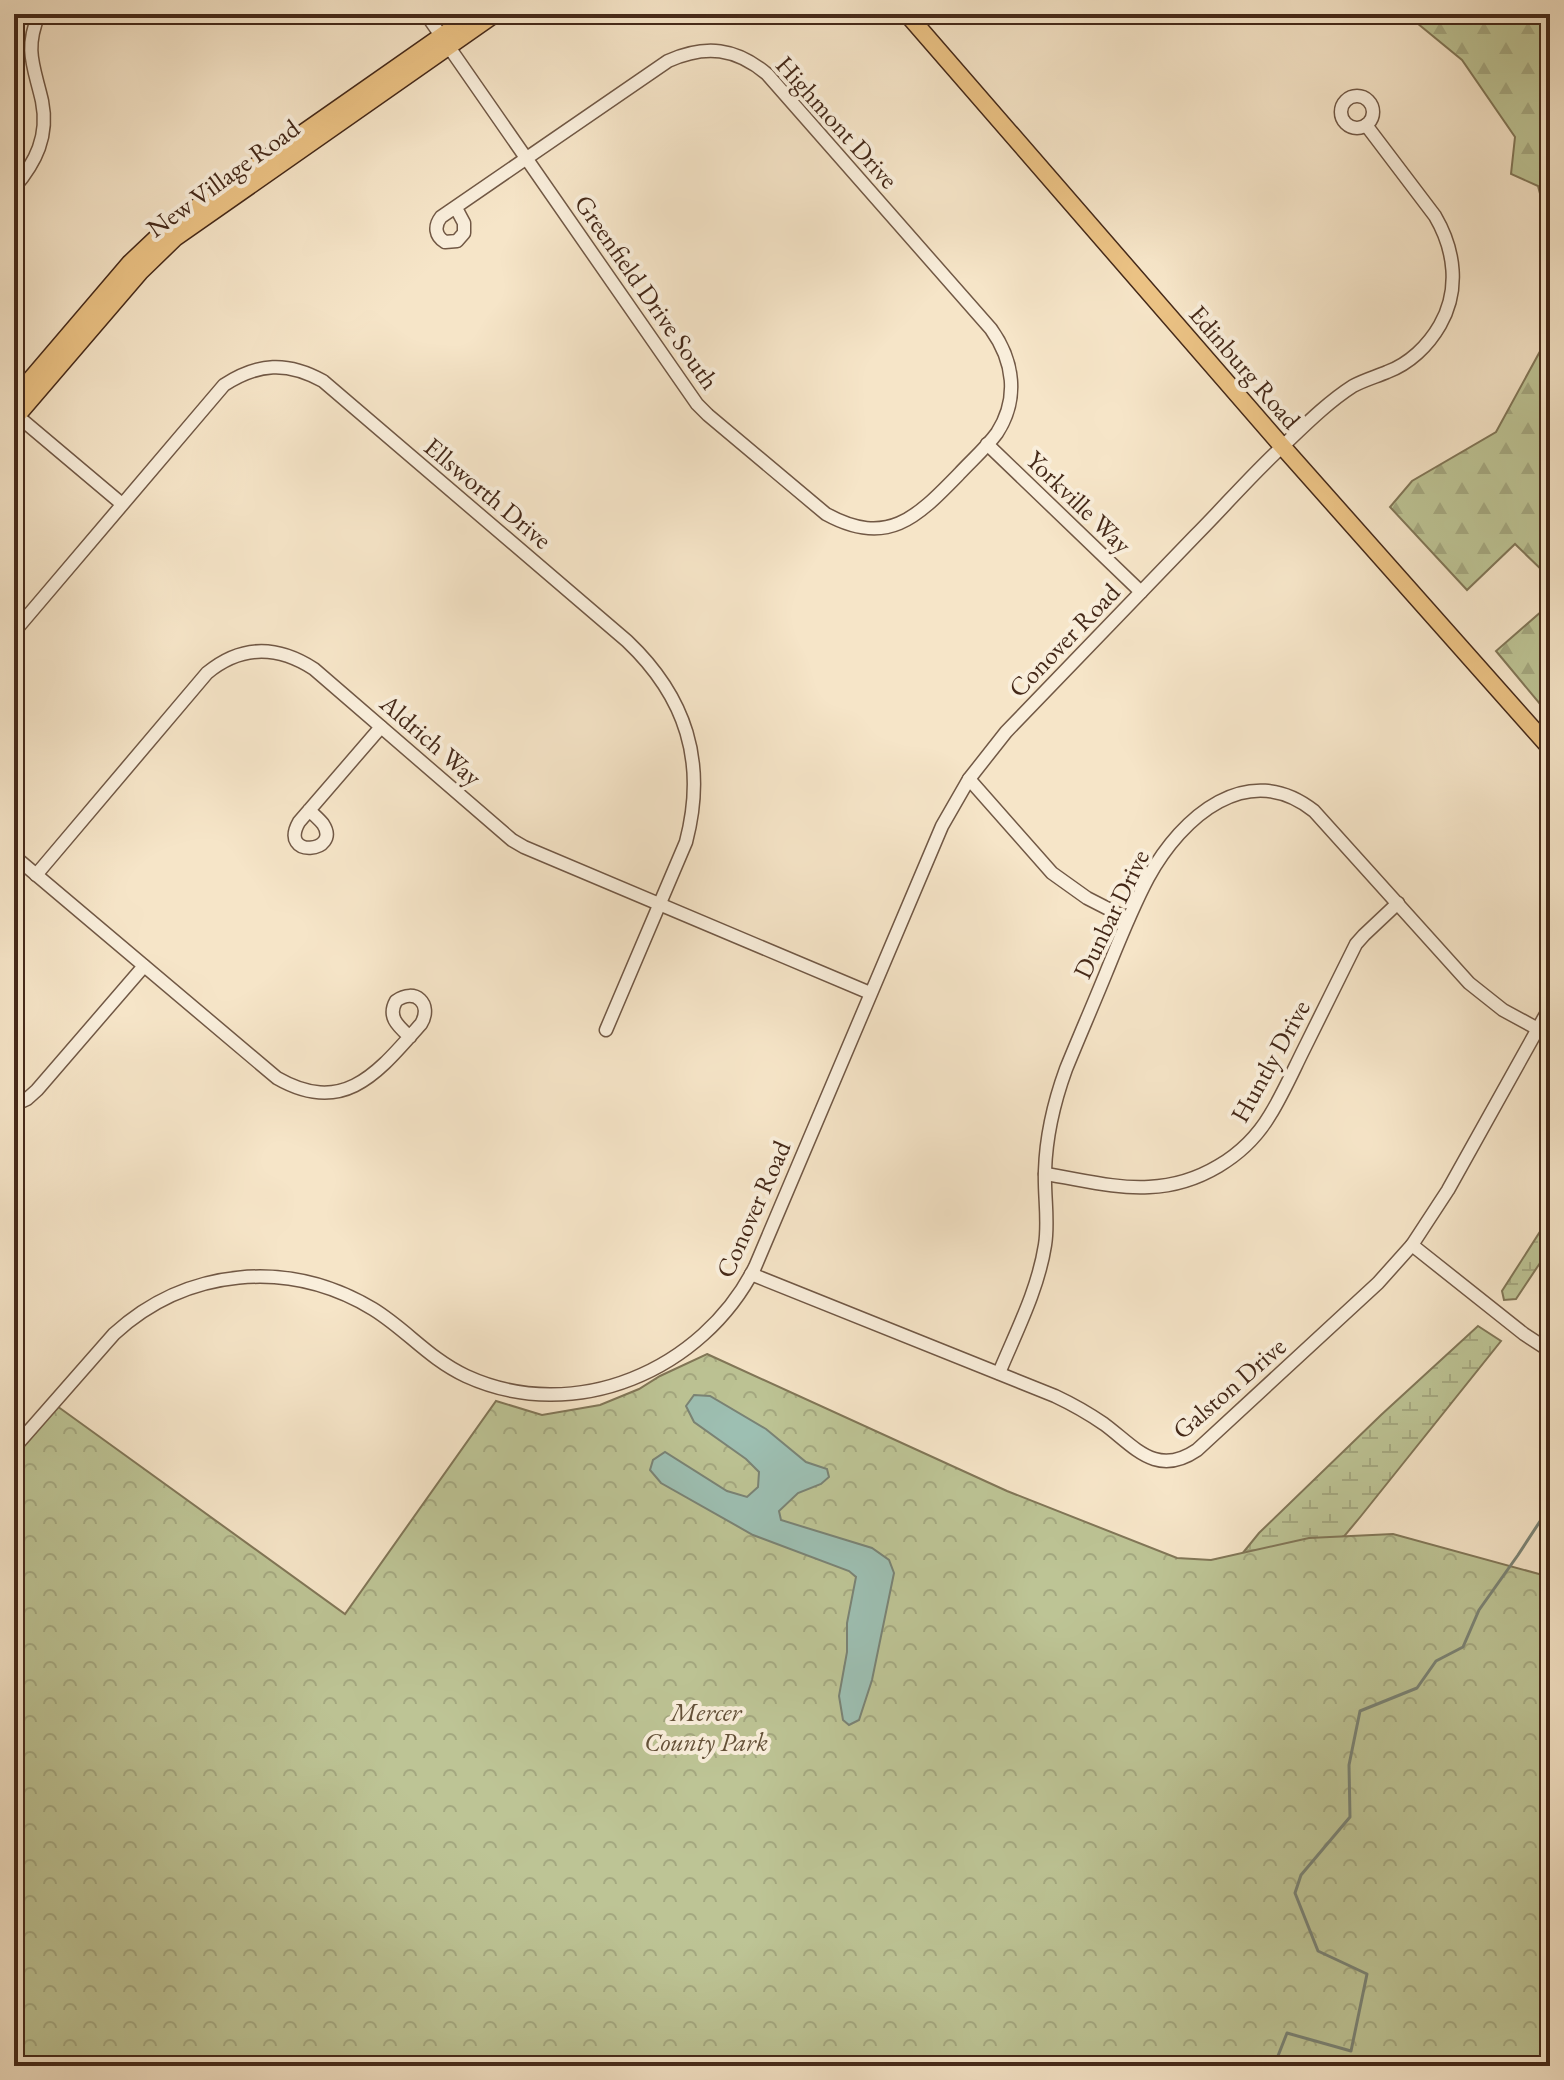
<svg xmlns="http://www.w3.org/2000/svg" width="1564" height="2080" font-family="'EB Garamond',serif">
  <defs>
    <pattern id="forest-firs" width="22" height="20" patternUnits="userSpaceOnUse" patternTransform="scale(2)"><rect width="22" height="20" fill="#bdc495"/><path d="M5 1l3.5 6h-7zM16 11l3.5 6h-7z" fill="#a4a880"/></pattern>
    <pattern id="wetland-marsh" width="20" height="14" patternUnits="userSpaceOnUse" patternTransform="scale(2)"><rect width="20" height="14" fill="#bdc495"/><path d="M1 5h8M5 5V1M11 12h8M15 12V8" fill="none" stroke="#a4a880"/></pattern>
    <pattern id="park-crowns" width="20" height="18" patternUnits="userSpaceOnUse" patternTransform="scale(2)"><rect width="20" height="18" fill="#bdc495"/><path d="M2 6a3 3 0 1 1 6 0M12 15a3 3 0 1 1 6 0" fill="none" stroke="#a4a880"/></pattern>
  </defs>
  <rect width="100%" height="100%" fill="#f6e5c8"/>
  <filter id="stains"><feTurbulence type="fractalNoise" baseFrequency=".0025" numOctaves="4"/><feColorMatrix values="0 0 0 0 .2 0 0 0 0 .09 0 0 0 0 .02 0 0 0 .5 -.17"/></filter>
  <radialGradient id="worn" r=".72"><stop offset=".6" stop-color="#630" stop-opacity="0"/><stop offset="1" stop-color="#630" stop-opacity=".3"/></radialGradient>
  <g fill="url(#forest-firs)" stroke="#817657" stroke-width="2">
    <path d="M1406,14h144v218l-12,-46 -27,-12 4,-37 -53,-77z"/>
    <path d="M1550,333v245l-35,-34 -48,46 -77,-83 22,-26 84,-49z"/>
    <path d="M1550,604v112l-54,-65z"/>
  </g>
  <g fill="url(#wetland-marsh)" stroke="#817657" stroke-width="2">
    <path d="M1550,1216v32l-34,51 -12,1 -2,-9z"/>
    <path d="M1478,1326l23,15 -140,175 -377,452 -177,98 400,-469 52,-64 122,-118z"/>
  </g>
  <path fill="url(#park-crowns)" stroke="#817657" stroke-width="2" d="M707,1354l300,137 170,67 34,2 98,-22 84,-4 157,43v489h-1536v-610l43,-50 288,208 151,-213 46,14 58,-10 39,-16 21,-13z"/>
  <path fill="#9dbfb2" stroke="#7a8375" stroke-width="2" d="M694,1395l16,1 56,33 40,33 21,7 2,8 -8,7 -23,9 -19,18 2,9 91,28 17,12 5,13 -22,107 -13,40 -10,5 -6,-5 -4,-24 8,-44v-29l9,-46 -7,-6 -96,-36 -92,-52 -11,-13 3,-10 12,-8 62,39 20,6 11,-10 1,-15 -13,-13 -52,-37 -8,-16z"/>
  <g fill="none" stroke-linecap="round" stroke-linejoin="round">
    <path stroke="#7a8375" stroke-width="3" d="M1274,2066l13,-33 64,18 16,-77 -49,-23 -23,-58 6,-18 49,-58 -1,-52 11,-54 57,-23 19,-27 27,-14 16,-37 39,-55 32,-49"/>
    <g stroke="#715845" stroke-width="15">
      <g id="minor">
        <path d="M426,14l271,390 11,11 118,99c62,34 91,3 133,-40 12,-13 27,-26 38,-41 22,-34 17,-72 -6,-104l-224,-255c-31,-26 -61,-30 -99,-13l-227,156c-7,9 -6,19 4,25l12,-1 7,-8v-10l-8,-15"/>
        <circle cx="1357" cy="112" r="16"/>
        <path d="M14,188c22,-26 35,-52 28,-87 -8,-35 -18,-51 -3,-87"/>
        <path d="M14,413l108,91"/>
        <path d="M987,444l154,148"/>
        <path d="M14,632l210,-247c34,-22 63,-24 99,-4l304,260c59,56 80,121 59,201l-80,188"/>
        <path d="M969,779l83,94 35,25 41,21"/>
        <path d="M309,810c4,4 10,9 14,14 19,29 -45,35 -24,-2l82,-95"/>
        <path d="M14,856l263,222c68,39 102,-7 144,-54 12,-20 -6,-37 -25,-23 -9,16 2,25 14,36"/>
        <path d="M36,875l171,-202c34,-28 70,-28 107,-4l198,171 12,7 346,146"/>
        <path d="M14,1105l13,-6 10,-9 107,-124"/>
        <path d="M1045,1174c34,5 70,15 104,13 49,-2 96,-30 121,-72 13,-21 23,-44 34,-66 17,-35 35,-70 52,-105l8,-9 34,-32"/>
        <path d="M1412,1245l112,89 26,17"/>
        <path d="M751,1274l304,122c17,8 33,17 49,28 30,22 52,54 93,26l181,-167 34,-38 36,-55 102,-183"/>
        <path d="M999,1373c17,-41 39,-83 46,-128 4,-24 -1,-49 0,-74 1,-35 9,-69 21,-102 13,-32 27,-64 40,-96 13,-32 26,-65 42,-95 34,-62 100,-119 166,-67l155,172 34,27 35,19"/>
        <path d="M14,1448l100,-114c72,-66 174,-76 259,-25 34,21 55,49 93,67 109,50 237,-6 289,-109l187,-441 27,-47 37,-47c63,-65 126,-131 189,-196 30,-30 58,-63 89,-91 21,-20 44,-43 69,-59 11,-6 22,-9 34,-14 22,-8 41,-26 53,-47 20,-35 15,-75 -5,-109l-69,-91"/>
      </g>
    </g>
    <g stroke="#452919" stroke-width="19">
      <g id="major">
        <path d="M907,14l375,432 268,302"/>
        <path d="M14,399l116,-136 37,-35 306,-214"/>
        <path d="M14,419l126,-147 35,-34 320,-224"/>
      </g>
    </g>
    <use href="#minor" stroke="#f9eedb" stroke-width="12"/>
    <use href="#major" stroke="#ebc284" stroke-width="16"/>
  </g>
  <g text-anchor="middle" stroke-width="8" stroke-linejoin="round" paint-order="stroke">
    <g font-size="26" fill="#452919" stroke="#f9eedb">
      <text transform="translate(837 122) rotate(48)" y="9">Highmont Drive</text>
      <text transform="translate(223 178) rotate(-36)" y="9">New Village Road</text>
      <text transform="translate(647 292) rotate(55)" y="9">Greenfield Drive South</text>
      <text transform="translate(1245 367) rotate(49)" y="9">Edinburg Road</text>
      <text transform="translate(488 493) rotate(40)" y="9">Ellsworth Drive</text>
      <text transform="translate(1079 502) rotate(44)" y="9">Yorkville Way</text>
      <text transform="translate(1064 640) rotate(-46)" y="9">Conover Road</text>
      <text transform="translate(431 740) rotate(41)" y="9">Aldrich Way</text>
      <text transform="translate(1111 914) rotate(-64)" y="9">Dunbar Drive</text>
      <text transform="translate(1270 1061) rotate(-61)" y="9">Huntly Drive</text>
      <text transform="translate(753 1209) rotate(-66)" y="9">Conover Road</text>
      <text transform="translate(1229 1388) rotate(-41)" y="9">Galston Drive</text>
    </g>
    <g font-size="26" font-style="italic" fill="#635038" stroke="#f9eedb">
      <text x="706" y="1721">Mercer<tspan x="706" dy="30">County Park</tspan></text>
    </g>
  </g>
  <rect width="1564" height="2080" fill="none" stroke="#f6e5c8" stroke-width="48"/>
  <rect x="16" y="16" width="1532" height="2048" fill="none" stroke="#452919" stroke-width="4"/>
  <rect x="24" y="24" width="1516" height="2032" fill="none" stroke="#452919" stroke-width="2"/>
  <rect width="100%" height="100%" filter="url(#stains)"/>
  <rect width="100%" height="100%" fill="url(#worn)"/>
</svg>
